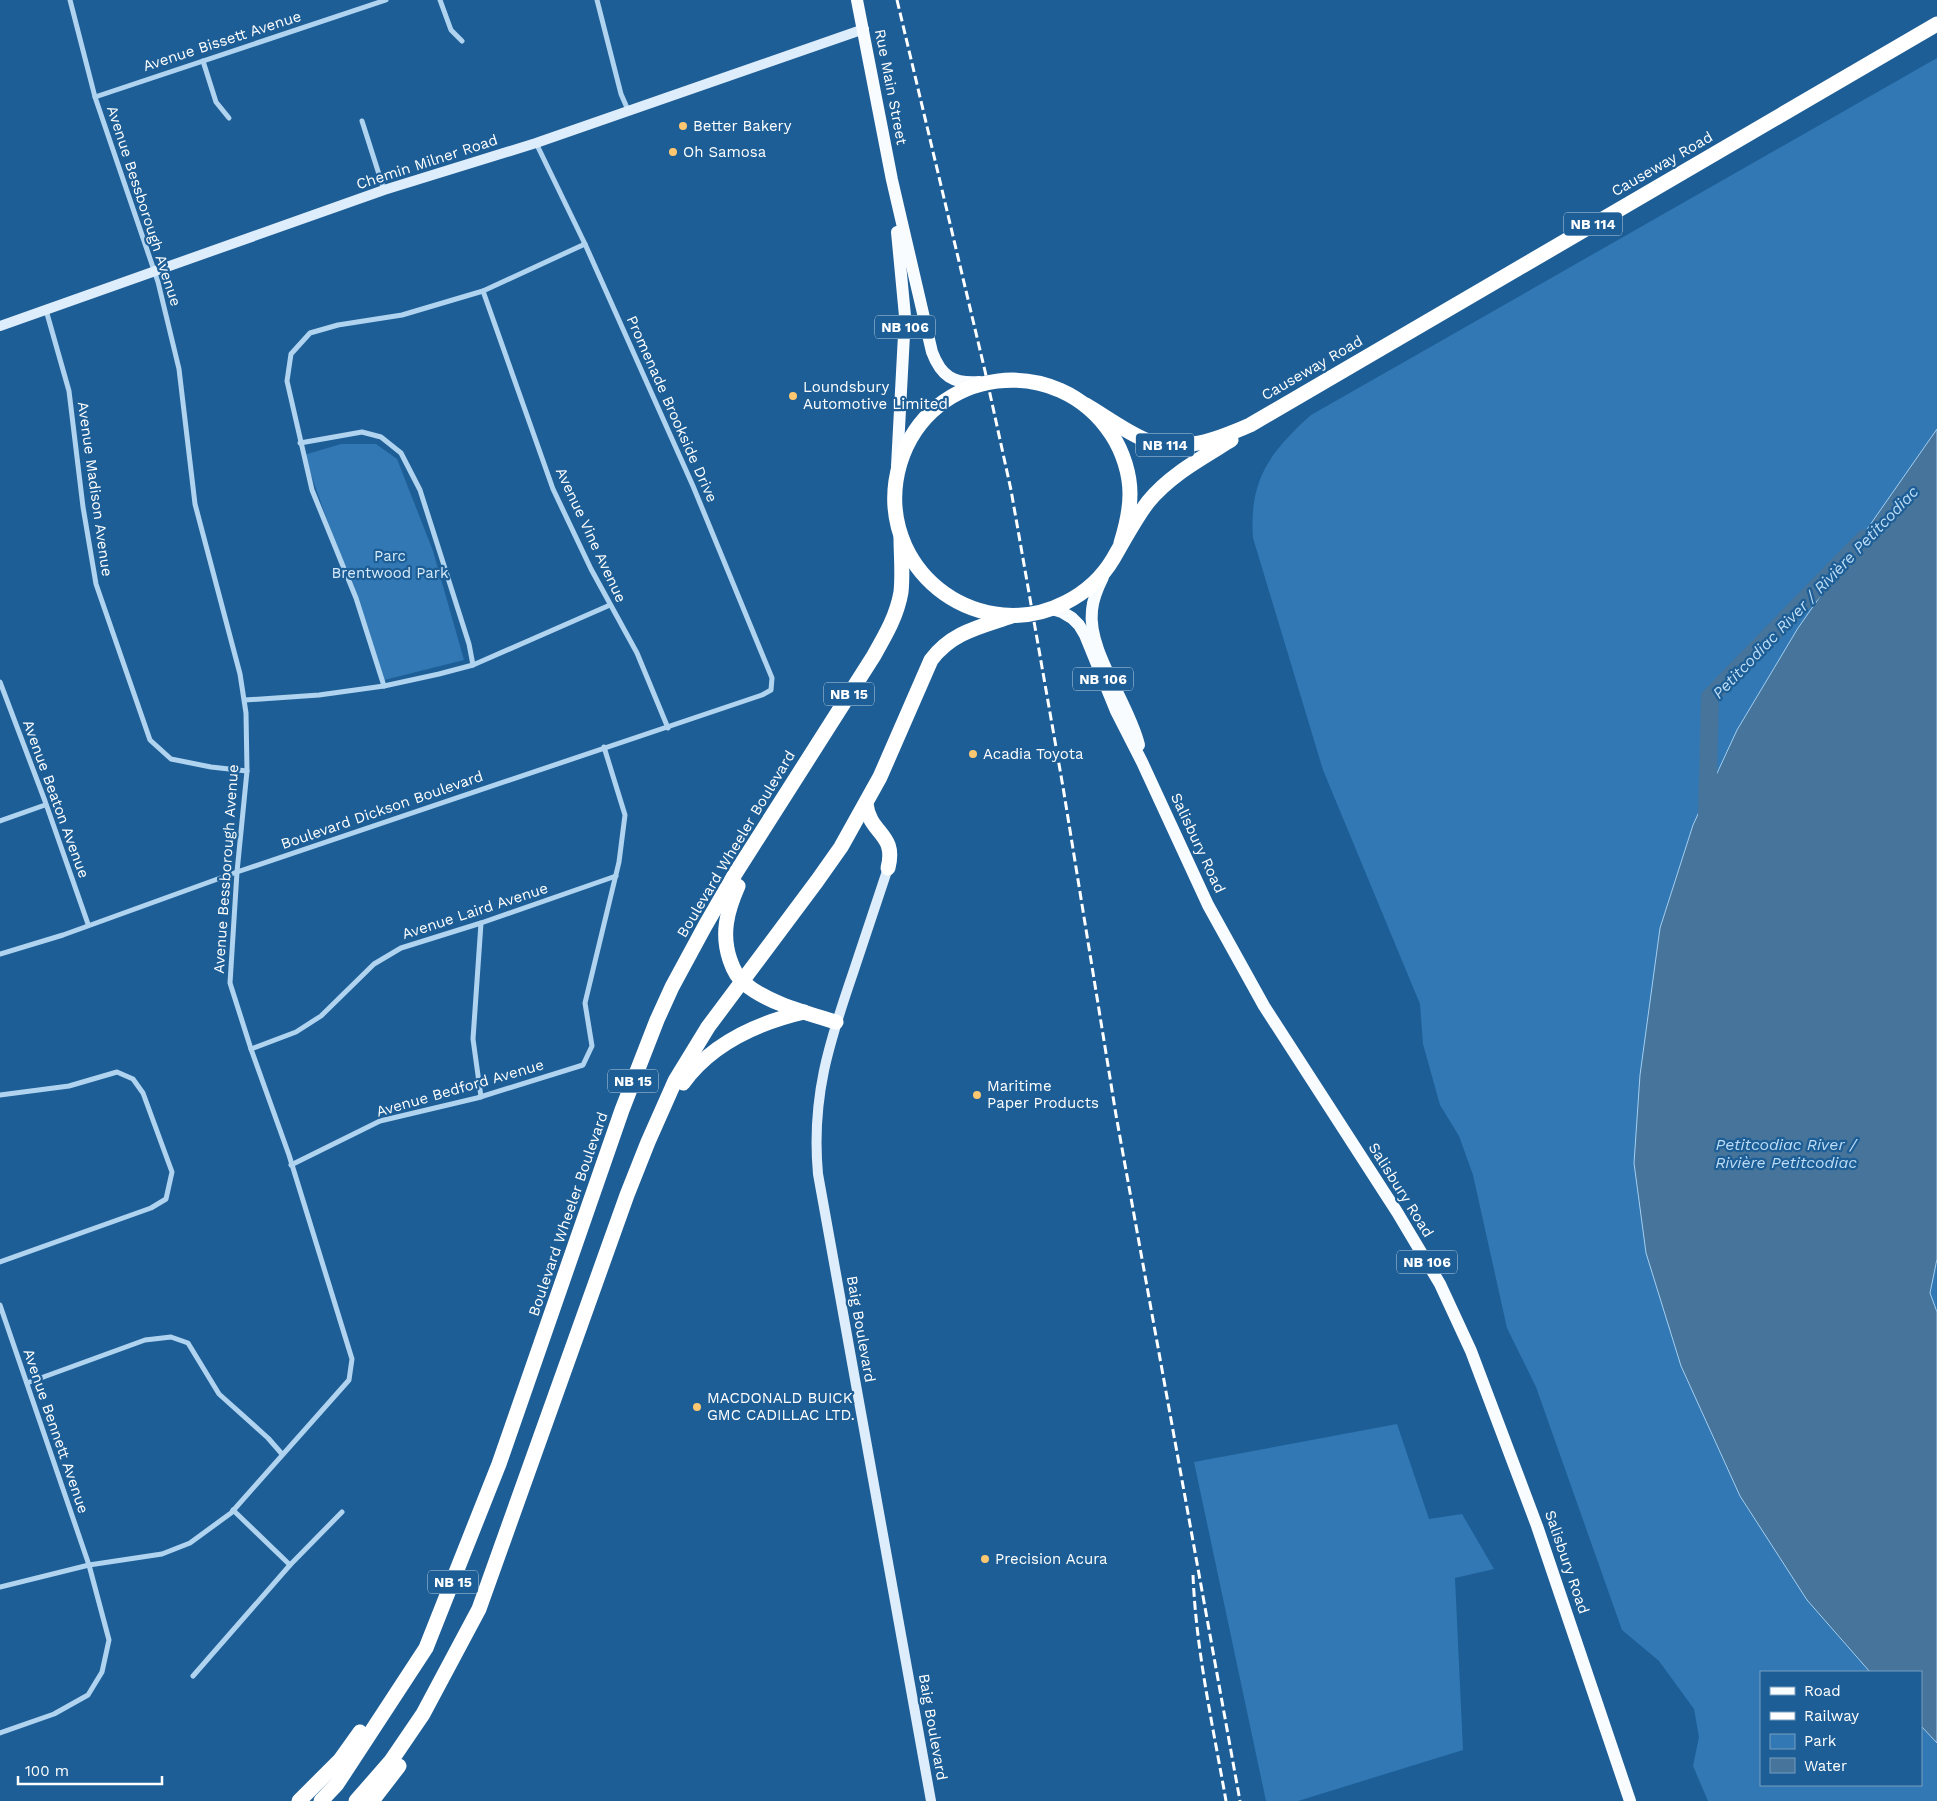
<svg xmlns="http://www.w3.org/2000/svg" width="1937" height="1801" font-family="'Work Sans',sans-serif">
  <rect width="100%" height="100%" fill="#1d5e96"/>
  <g fill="#3178b4">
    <path d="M1937,58v371l-139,199 -61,102 -44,95 -33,103 -20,147 41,291 59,130 67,104 63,72h-109v113h160v-59l16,17v58h-229l-15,-35 6,-29 -5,-28 -35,-48 -37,-31 -86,-243 -29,-59 -34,-153 -14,-39 -19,-31 -17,-61 -3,-40 -97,-234 -70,-232c-4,-58 16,-85 58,-123z"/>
    <path d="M341,444h35l21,15 36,92 31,109 -80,20 -80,-225z"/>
    <path d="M1937,1259v53l-7,-19z"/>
    <path d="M1397,1424l32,95 33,-5 32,55 -39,9 8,172 -165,51h-32l-72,-339z"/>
  </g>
  <path fill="#46749b" stroke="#a4cff1" d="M1937,429v830l-7,34 7,19v431l-16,-17v-54h-51l-63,-72 -67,-104 -59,-130 -35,-113 -12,-90 6,-88 20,-147 33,-103 44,-95 61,-102z"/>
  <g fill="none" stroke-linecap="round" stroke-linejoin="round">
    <path stroke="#46749b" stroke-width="18" d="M1707,816l3,-119 155,-159"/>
    <g stroke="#b0d3ef" stroke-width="5">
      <path d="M440,0l11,30 11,11"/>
      <path d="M597,0l24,94 7,16"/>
      <path d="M203,61l13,41 13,16"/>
      <path d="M95,97l291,-97"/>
      <path d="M362,121l22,69"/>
      <path d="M483,291l70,198 38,80 46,84 31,75"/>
      <path d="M46,310l23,81 14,116 13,77 54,156 21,19 40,8 36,4"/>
      <path d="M300,443l62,-11 19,5 20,16 19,37 49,154 4,21"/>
      <path d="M0,682l45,119 43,123"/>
      <path d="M384,686l-28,-88 -44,-108 -25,-109 4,-27 19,-21 28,-8 64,-10 81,-24 102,-47"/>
      <path d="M245,700l74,-5 65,-9 55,-12 34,-9 137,-60"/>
      <path d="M0,821l45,-16"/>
      <path d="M0,954l63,-19 174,-63 525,-177 9,-5 1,-12 -79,-192 -108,-242 -49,-101"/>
      <path d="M251,1049l45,-17 25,-16 53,-52 27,-16 80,-25 135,-47"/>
      <path d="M0,1095l69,-9 48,-14 16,7 10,14 29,79 -6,27 -15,9 -151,54"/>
      <path d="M481,1097l-8,-58 8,-116"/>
      <path d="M291,1165l89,-44 97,-23 106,-33 9,-19 -7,-43 34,-141 6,-47 -21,-68"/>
      <path d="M0,1305l89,260 20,75 -7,32 -14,23 -34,19 -54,19"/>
      <path d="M27,1383l118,-43 26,-3 17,6 31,51 49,44 14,16"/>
      <path d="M233,1510l57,55"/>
      <path d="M0,1587l89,-22 73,-11 28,-11 41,-30 118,-133 3,-21 -63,-204 -38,-106 -21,-66 7,-111 10,-101 -1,-58 -6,-39 -45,-170 -16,-135 -21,-87 -63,-185 -25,-97"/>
      <path d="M193,1676l97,-111 52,-53"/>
    </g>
    <g stroke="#deedfb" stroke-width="10">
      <path d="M0,326l384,-136 152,-47 328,-114"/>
      <path d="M888,868c-12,35 -23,70 -35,105 -24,70 -42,125 -35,201l113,627"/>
    </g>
    <g stroke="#f9fcff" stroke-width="12">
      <path d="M857,0l35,180 40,172c9,24 21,32 47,30"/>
      <path d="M897,232l8,84 -8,150"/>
      <path d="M1103,577c-5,10 -10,21 -11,33 -5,41 37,93 47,135"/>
      <path d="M1052,609l10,3 10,6 7,7 6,10 31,76 26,51 66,143 56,101 133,206 43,72 31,67 66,175 93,275"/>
    </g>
    <g stroke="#fff" stroke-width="15">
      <path d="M1086,405c17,10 43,29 60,35 36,13 70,0 104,-15l687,-401"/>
      <path d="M1121,543c5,-16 9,-32 9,-49 0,-20 -7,-42 -18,-59 -54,-84 -182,-69 -212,28 -8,27 -7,56 5,83 18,39 55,65 98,69 43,4 88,-19 110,-56 11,-19 22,-40 35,-57 22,-27 54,-44 83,-62"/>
      <path d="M866,804c4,31 31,29 22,64"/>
      <path d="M738,886c-11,25 -17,48 -8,74 3,9 7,17 14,23 23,20 63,30 92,39"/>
      <path d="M683,1083c29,-40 74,-60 121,-71"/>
      <path d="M299,1801l41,-41 20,-28"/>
      <path d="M321,1801l16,-17 89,-136 73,-184 123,-354 35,-90 15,-33 33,-61 30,-52 138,-217c12,-21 24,-41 28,-65 2,-18 0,-37 0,-55"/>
      <path d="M356,1801l35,-40 32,-47 56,-105 148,-414 21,-53 27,-61 33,-54 109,-146 24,-34 39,-70 51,-117c21,-28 49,-33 81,-44"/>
      <path d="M372,1801l27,-35"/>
    </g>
    <g stroke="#fff" stroke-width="3" stroke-dasharray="9 4" stroke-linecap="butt">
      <path d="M897,0l88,371 26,119 52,297 53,328 124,686"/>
      <path d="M1193,1575c3,76 20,151 33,226"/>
    </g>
  </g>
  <g fill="#ffc76f" stroke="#1d5e96" stroke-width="2">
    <circle cx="683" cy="126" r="5"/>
    <circle cx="673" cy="152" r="5"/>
    <circle cx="793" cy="396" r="5"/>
    <circle cx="973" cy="754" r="5"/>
    <circle cx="977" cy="1095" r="5"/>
    <circle cx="697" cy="1407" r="5"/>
    <circle cx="985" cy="1559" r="5"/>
  </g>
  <g text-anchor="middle" stroke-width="4.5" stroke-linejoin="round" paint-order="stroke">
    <g fill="#1d5e96" stroke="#bbcfe0" stroke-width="1">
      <rect x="1564" y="212.5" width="58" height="23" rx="4"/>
      <rect x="875" y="315.5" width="60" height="23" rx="4"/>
      <rect x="1136" y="433.5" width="58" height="23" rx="4"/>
      <rect x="1073" y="667.5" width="60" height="23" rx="4"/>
      <rect x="824" y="682.5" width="50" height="23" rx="4"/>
      <rect x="608" y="1069.5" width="50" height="23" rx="4"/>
      <rect x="1397" y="1250.5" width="60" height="23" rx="4"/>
      <rect x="428" y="1570.5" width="50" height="23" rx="4"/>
    </g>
    <g font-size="14" font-weight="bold" fill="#fff">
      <text x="1593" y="229">NB 114</text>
      <text x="905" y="332">NB 106</text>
      <text x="1165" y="450">NB 114</text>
      <text x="1103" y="684">NB 106</text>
      <text x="849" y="699">NB 15</text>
      <text x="633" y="1086">NB 15</text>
      <text x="1427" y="1267">NB 106</text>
      <text x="453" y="1587">NB 15</text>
    </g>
    <g font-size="15" fill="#fff" stroke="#1d5e96">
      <text transform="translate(222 41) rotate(-18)" y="5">Avenue Bissett Avenue</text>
      <text transform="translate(891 87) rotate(79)" y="5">Rue Main Street</text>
      <text transform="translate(427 162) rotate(-18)" y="5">Chemin Milner Road</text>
      <text transform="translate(1662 164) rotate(-30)" y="5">Causeway Road</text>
      <text transform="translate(144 206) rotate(72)" y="5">Avenue Bessborough Avenue</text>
      <text transform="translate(1312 368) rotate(-30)" y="5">Causeway Road</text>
      <text transform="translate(672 409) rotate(66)" y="5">Promenade Brookside Drive</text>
      <text transform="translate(95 489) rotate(82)" y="5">Avenue Madison Avenue</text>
      <text transform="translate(591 535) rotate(65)" y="5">Avenue Vine Avenue</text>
      <text transform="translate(56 799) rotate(70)" y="5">Avenue Beaton Avenue</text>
      <text transform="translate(382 810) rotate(-19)" y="5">Boulevard Dickson Boulevard</text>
      <text transform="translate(1198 843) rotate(65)" y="5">Salisbury Road</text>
      <text transform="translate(736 844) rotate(-59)" y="5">Boulevard Wheeler Boulevard</text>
      <text transform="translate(226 869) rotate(-86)" y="5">Avenue Bessborough Avenue</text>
      <text transform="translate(475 911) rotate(-18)" y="5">Avenue Laird Avenue</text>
      <text transform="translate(460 1088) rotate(-16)" y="5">Avenue Bedford Avenue</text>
      <text transform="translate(1401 1190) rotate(58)" y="5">Salisbury Road</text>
      <text transform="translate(568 1214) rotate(-71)" y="5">Boulevard Wheeler Boulevard</text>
      <text transform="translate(861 1329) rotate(80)" y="5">Baig Boulevard</text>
      <text transform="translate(56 1431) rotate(71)" y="5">Avenue Bennett Avenue</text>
      <text transform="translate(1567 1562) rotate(71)" y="5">Salisbury Road</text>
      <text transform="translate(933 1727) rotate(80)" y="5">Baig Boulevard</text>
    </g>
    <g font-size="15" fill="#fff" stroke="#1d5e96" text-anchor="start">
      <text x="693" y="131">Better Bakery</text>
      <text x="683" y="157">Oh Samosa</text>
      <text x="803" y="392">Loundsbury<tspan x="803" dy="17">Automotive Limited</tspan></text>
      <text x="983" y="759">Acadia Toyota</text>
      <text x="987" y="1091">Maritime<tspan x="987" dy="17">Paper Products</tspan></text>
      <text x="707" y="1403">MACDONALD BUICK<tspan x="707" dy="17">GMC CADILLAC LTD.</tspan></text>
      <text x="995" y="1564">Precision Acura</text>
    </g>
    <g font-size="15" fill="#d7ebfb" stroke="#1d5e96">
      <text x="390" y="561">Parc<tspan x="390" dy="17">Brentwood Park</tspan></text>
    </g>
    <g font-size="16" font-style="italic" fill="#bdddf6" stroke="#1d5e96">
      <text transform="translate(1815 592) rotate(-46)" y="6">Petitcodiac River / Rivière Petitcodiac</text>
      <text x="1786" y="1150">Petitcodiac River /<tspan x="1786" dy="18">Rivière Petitcodiac</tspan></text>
    </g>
  </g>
  <rect x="1760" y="1671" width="162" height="115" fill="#1d5e96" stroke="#779ec0"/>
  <rect x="1770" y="1687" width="25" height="8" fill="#f9fcff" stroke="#779ec0"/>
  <text x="1804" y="1696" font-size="15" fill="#ffffff">Road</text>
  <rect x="1770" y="1712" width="25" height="8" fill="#ffffff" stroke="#779ec0"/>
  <text x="1804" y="1721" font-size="15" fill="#ffffff">Railway</text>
  <rect x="1770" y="1734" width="25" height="15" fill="#3178b4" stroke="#779ec0"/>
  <text x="1804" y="1746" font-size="15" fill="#ffffff">Park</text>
  <rect x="1770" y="1758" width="25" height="15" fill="#46749b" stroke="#779ec0"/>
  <text x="1804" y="1771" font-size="15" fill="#ffffff">Water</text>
  <path d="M18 1776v8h144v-8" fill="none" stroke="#ffffff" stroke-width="2.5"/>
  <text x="25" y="1776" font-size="15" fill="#ffffff" stroke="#1d5e96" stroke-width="4" paint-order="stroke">100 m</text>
</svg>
